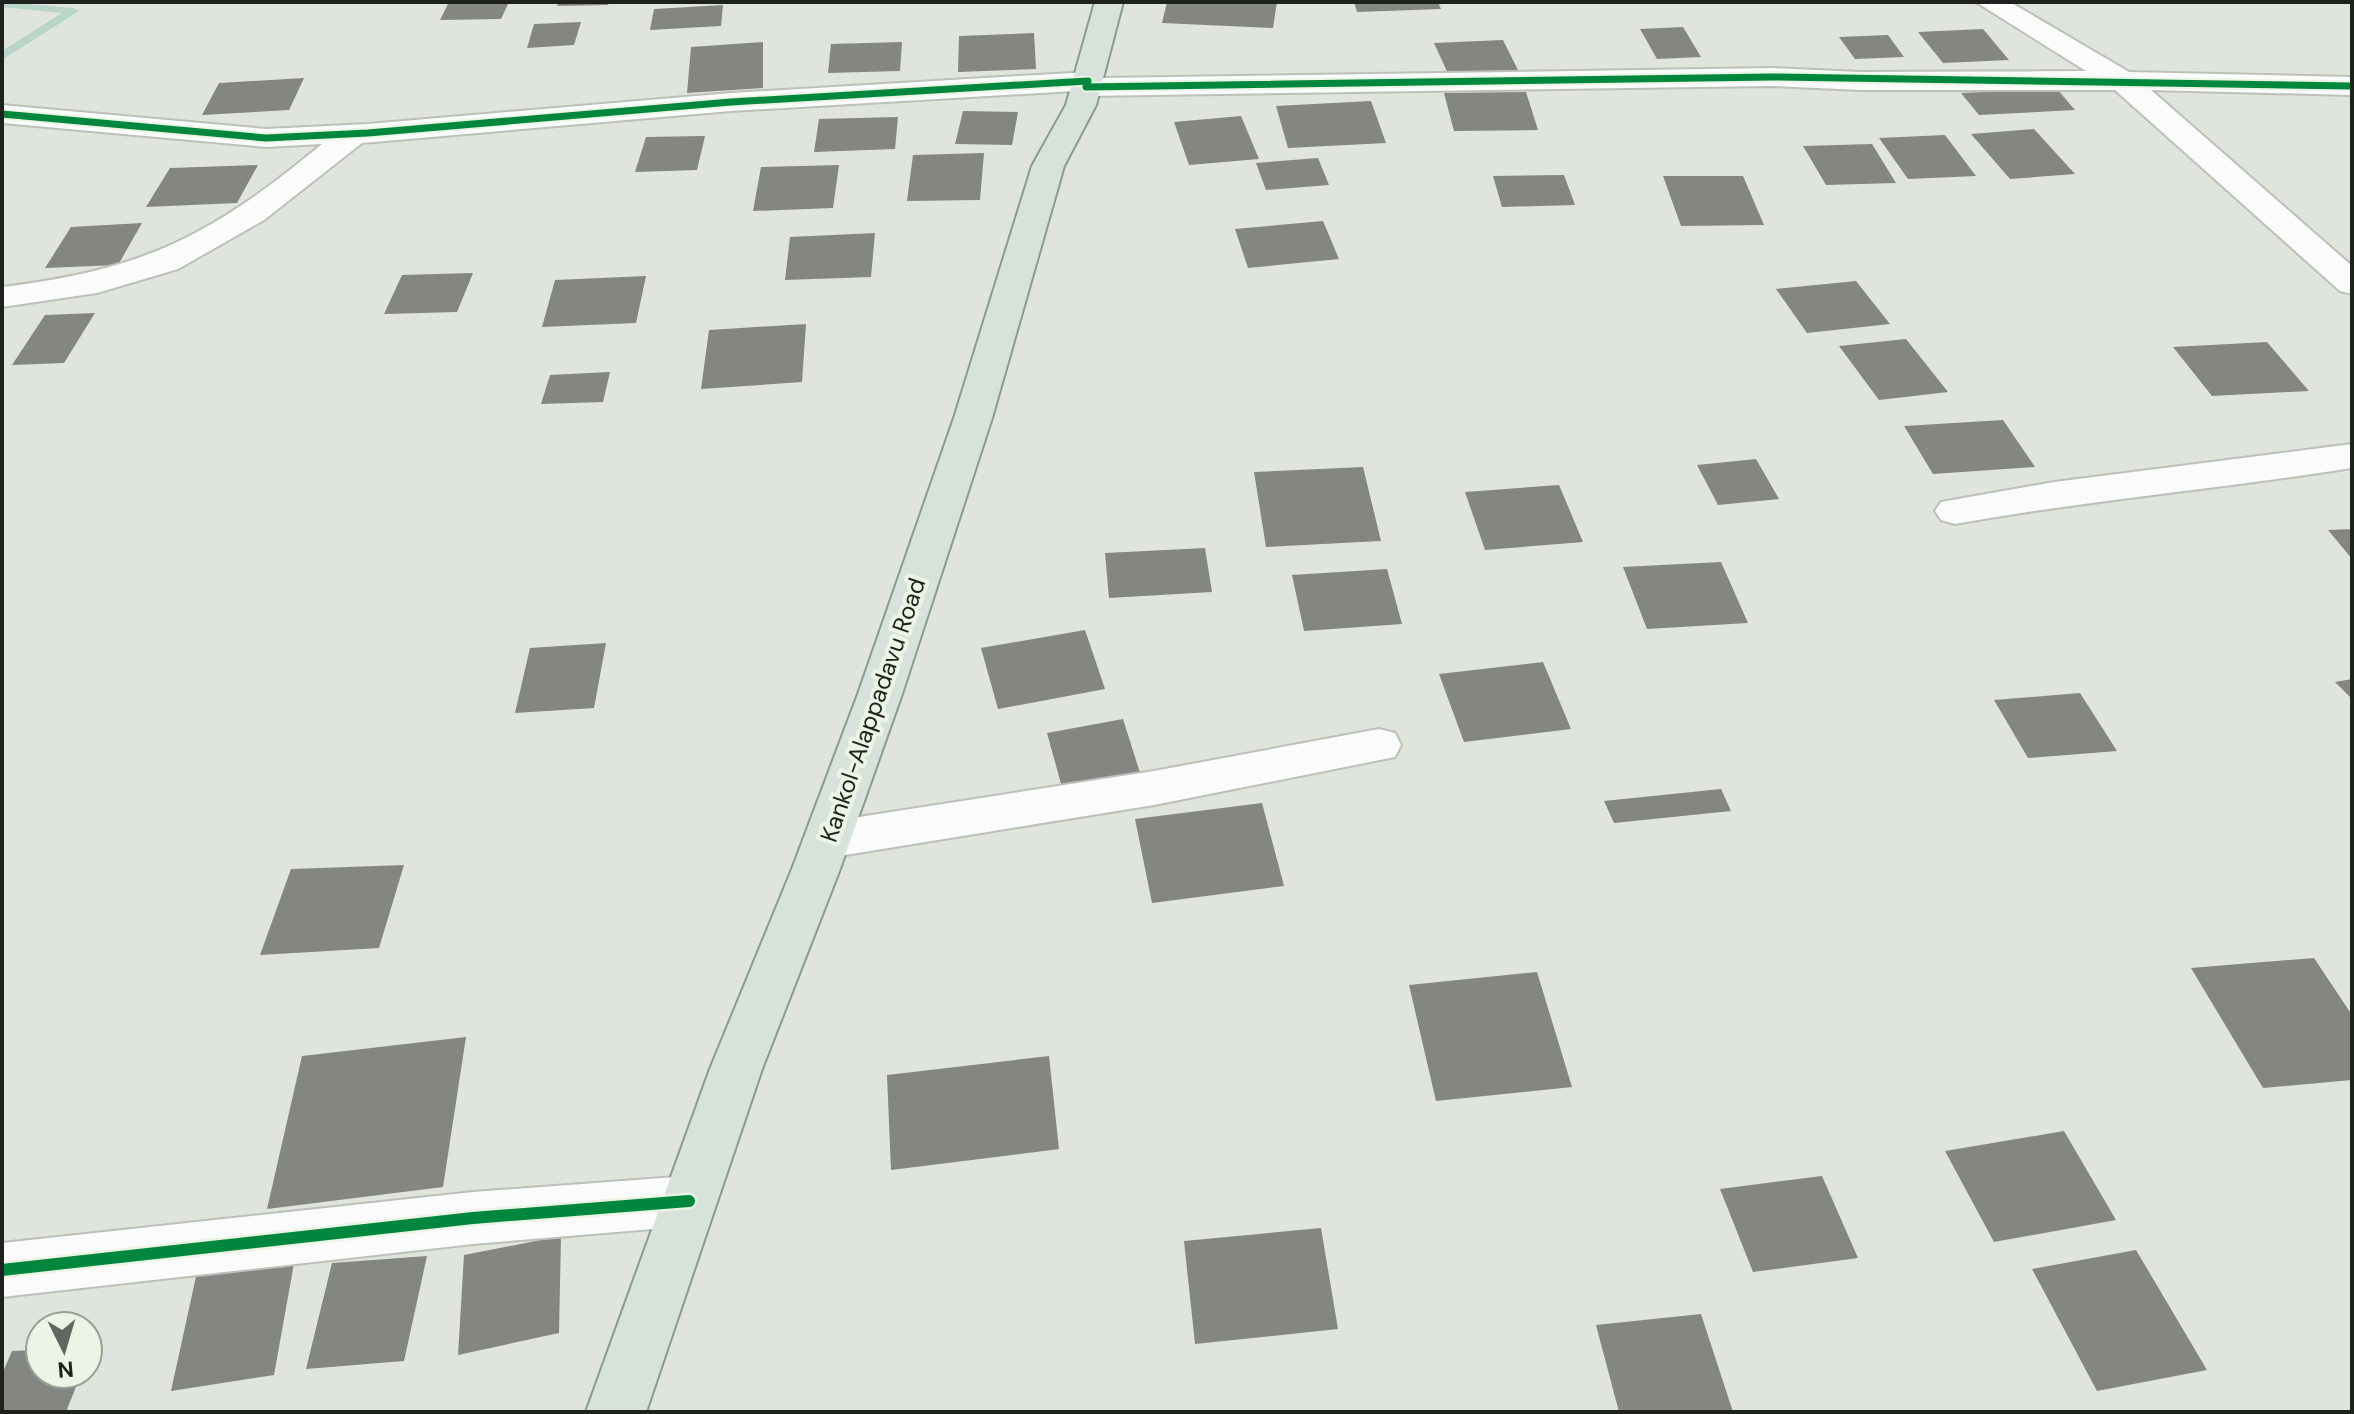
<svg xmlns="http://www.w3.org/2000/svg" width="2354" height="1414" font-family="'DM Sans',sans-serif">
  <rect width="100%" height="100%" fill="#dfe4dc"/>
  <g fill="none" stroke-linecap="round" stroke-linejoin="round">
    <path fill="#b9d5ca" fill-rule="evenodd" d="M2,2l71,6 6,3 -77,49v-9l60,-38 -60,-6z"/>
  </g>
  <g fill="#848781">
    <path d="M449,2h60l-8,17 -61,1z"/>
    <path d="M559,2h50l-1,3 -51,1z"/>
    <path d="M1167,2h110l-4,26 -111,-5z"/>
    <path d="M1354,2h84l3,7 -84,3z"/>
    <path d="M723,5l-2,21 -71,4 4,-21z"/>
    <path d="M581,22l-7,23 -47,3 7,-24z"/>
    <path d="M1683,27l18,30 -44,2 -17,-30z"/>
    <path d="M1983,29l26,31 -66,3 -25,-31z"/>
    <path d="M1034,33l2,36 -78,3 1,-36z"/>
    <path d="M1888,35l16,22 -49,2 -16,-22z"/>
    <path d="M1503,40l17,34 -70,4 -16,-35z"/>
    <path d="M763,42v46l-76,5 4,-46z"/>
    <path d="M902,42l-2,29 -72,2 3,-29z"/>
    <path d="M304,78l-15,32 -87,5 17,-32z"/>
    <path d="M2057,89l18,21 -96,5 -18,-22z"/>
    <path d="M1526,92l12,38 -84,1 -10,-38z"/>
    <path d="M1371,101l15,42 -98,5 -12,-42z"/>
    <path d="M963,111l55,1 -6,33 -57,-1z"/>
    <path d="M1241,116l18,43 -70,6 -15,-43z"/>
    <path d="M898,117l-3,32 -81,3 5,-33z"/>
    <path d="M2034,129l41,45 -65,5 -39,-45z"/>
    <path d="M1945,135l31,41 -68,3 -29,-41z"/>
    <path d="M705,136l-8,34 -62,2 11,-35z"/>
    <path d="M1872,144l24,39 -70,2 -23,-39z"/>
    <path d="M984,153l-4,47 -73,1 6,-46z"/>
    <path d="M1318,158l11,27 -63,5 -10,-27z"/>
    <path d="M258,165l-21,38 -91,4 24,-39z"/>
    <path d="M839,165l-6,43 -80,3 8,-44z"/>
    <path d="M1564,175l11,30 -73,2 -9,-31z"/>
    <path d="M1663,176h80l21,49 -83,1z"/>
    <path d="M1323,221l16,38 -91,9 -13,-39z"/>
    <path d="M142,223l-24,42 -73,3 26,-41z"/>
    <path d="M875,233l-4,44 -86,3 5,-43z"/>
    <path d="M473,273l-16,39 -73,2 18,-39z"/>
    <path d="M646,276l-10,47 -94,4 13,-47z"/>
    <path d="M1856,281l34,43 -83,9 -31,-44z"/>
    <path d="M95,313l-31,50 -52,2 33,-50z"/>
    <path d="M806,324l-4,58 -101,7 8,-59z"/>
    <path d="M1906,339l42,53 -69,8 -40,-54z"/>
    <path d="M2267,342l42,49 -97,5 -39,-49z"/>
    <path d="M610,372l-7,30 -62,2 9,-29z"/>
    <path d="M2003,420l32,47 -102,7 -29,-48z"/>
    <path d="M1756,459l23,40 -61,6 -21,-40z"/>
    <path d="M1363,467l18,74 -115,6 -12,-75z"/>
    <path d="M1559,485l24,57 -98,8 -20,-58z"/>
    <path d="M2352,529v30l-24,-29z"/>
    <path d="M1205,548l7,44 -103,6 -4,-45z"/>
    <path d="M1721,562l27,61 -101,6 -24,-62z"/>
    <path d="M1387,569l15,55 -98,7 -12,-56z"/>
    <path d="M1085,630l20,59 -107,20 -17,-61z"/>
    <path d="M606,643l-12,65 -79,5 15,-65z"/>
    <path d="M1543,662l28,67 -107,13 -25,-68z"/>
    <path d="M2352,679v20l-17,-17z"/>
    <path d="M2080,693l37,58 -89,7 -34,-58z"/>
    <path d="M1123,719l18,57 -78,15 -16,-58z"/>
    <path d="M1721,789l10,22 -117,12 -10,-22z"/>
    <path d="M1262,803l22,83 -132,17 -17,-84z"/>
    <path d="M404,865l-25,83 -119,7 31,-86z"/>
    <path d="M2314,958l38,57v65l-89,8 -72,-120z"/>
    <path d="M1537,972l35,115 -136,14 -27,-116z"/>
    <path d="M466,1037l-23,150 -176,22 35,-153z"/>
    <path d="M1049,1056l10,93 -168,21 -4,-95z"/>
    <path d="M2064,1131l52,89 -122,22 -49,-91z"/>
    <path d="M1822,1176l36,82 -105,14 -33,-83z"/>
    <path d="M1321,1228l17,101 -143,15 -11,-103z"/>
    <path d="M561,1236l-2,97 -101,22 6,-100z"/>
    <path d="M2136,1250l71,120 -110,21 -65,-122z"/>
    <path d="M427,1256l-23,105 -98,8 26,-106z"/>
    <path d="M295,1258l-21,117 -103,16 26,-119z"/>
    <path d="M1701,1314l32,98h-114l-23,-87z"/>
    <path d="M40,1350v24h41l-15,38h-64v-38l10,-23z"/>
  </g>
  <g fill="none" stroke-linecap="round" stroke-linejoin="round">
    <g stroke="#bcc0ba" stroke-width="4">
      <g id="minor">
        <path d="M1976,2h34l119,70 223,5v18l-201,-5 201,176v28l-12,-3 -225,-201h-255l-88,-4 -686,10 -12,-5 -343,20 -369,32 -98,77 -86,49 -81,24 -95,14v-20c143,-17 210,-52 320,-143l-56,3 -264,-24v-18l264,24 102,-5 363,-31 357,-21 13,6 671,-10 88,4 226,-1z"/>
        <path d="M2352,444v24c-132,21 -265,32 -397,56l-14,-4 -6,-9 6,-9 113,-20z"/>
        <path d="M1379,729l16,4 6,12 -6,12 -241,48 -327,53 -17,-5 -7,-13 7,-13 17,-5 327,-51z"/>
        <path d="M689,1176l20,7 8,18 -8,18 -20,7 -216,18 -471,53v-54l471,-51z"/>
      </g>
    </g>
    <g stroke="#899c8e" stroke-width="4">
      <path id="major" d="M1095,2h28l-27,103 -32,61 -72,252 -90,276 -62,175 -78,200 -116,343h-60l124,-343 82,-200 66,-175 96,-276 78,-252 34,-61z"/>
    </g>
    <use href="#minor" fill="#fafbfa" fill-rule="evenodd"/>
    <use href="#major" fill="#d7e2db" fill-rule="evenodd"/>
    <g stroke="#ebf4e5" stroke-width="11">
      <g id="cycleway-far1">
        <path d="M1086,87l686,-10 580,9"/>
        <path d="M2,114l264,24 102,-5 363,-31 357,-21"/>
      </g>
    </g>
    <g stroke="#ebf4e5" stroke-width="17">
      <path id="cycleway" d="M2,1270l471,-52 216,-17"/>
    </g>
    <use href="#cycleway-far1" stroke="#00873e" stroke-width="7"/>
    <use href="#cycleway" stroke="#00873e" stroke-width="12"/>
  </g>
  <g text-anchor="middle" stroke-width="8" stroke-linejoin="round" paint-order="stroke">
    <g font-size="24" fill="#1e221c" stroke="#ebf4e5">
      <text transform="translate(873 710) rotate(-71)" y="8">Kankol-Alappadavu Road</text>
    </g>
  </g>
  <rect width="2354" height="1414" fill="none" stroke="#1e221c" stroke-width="8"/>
  <g transform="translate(64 1350) rotate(175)"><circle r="38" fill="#ebf4e5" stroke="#99a095" stroke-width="2"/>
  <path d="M0-6L14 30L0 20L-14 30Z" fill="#62665f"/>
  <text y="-12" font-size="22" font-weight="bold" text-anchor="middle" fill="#1e221c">N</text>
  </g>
</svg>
